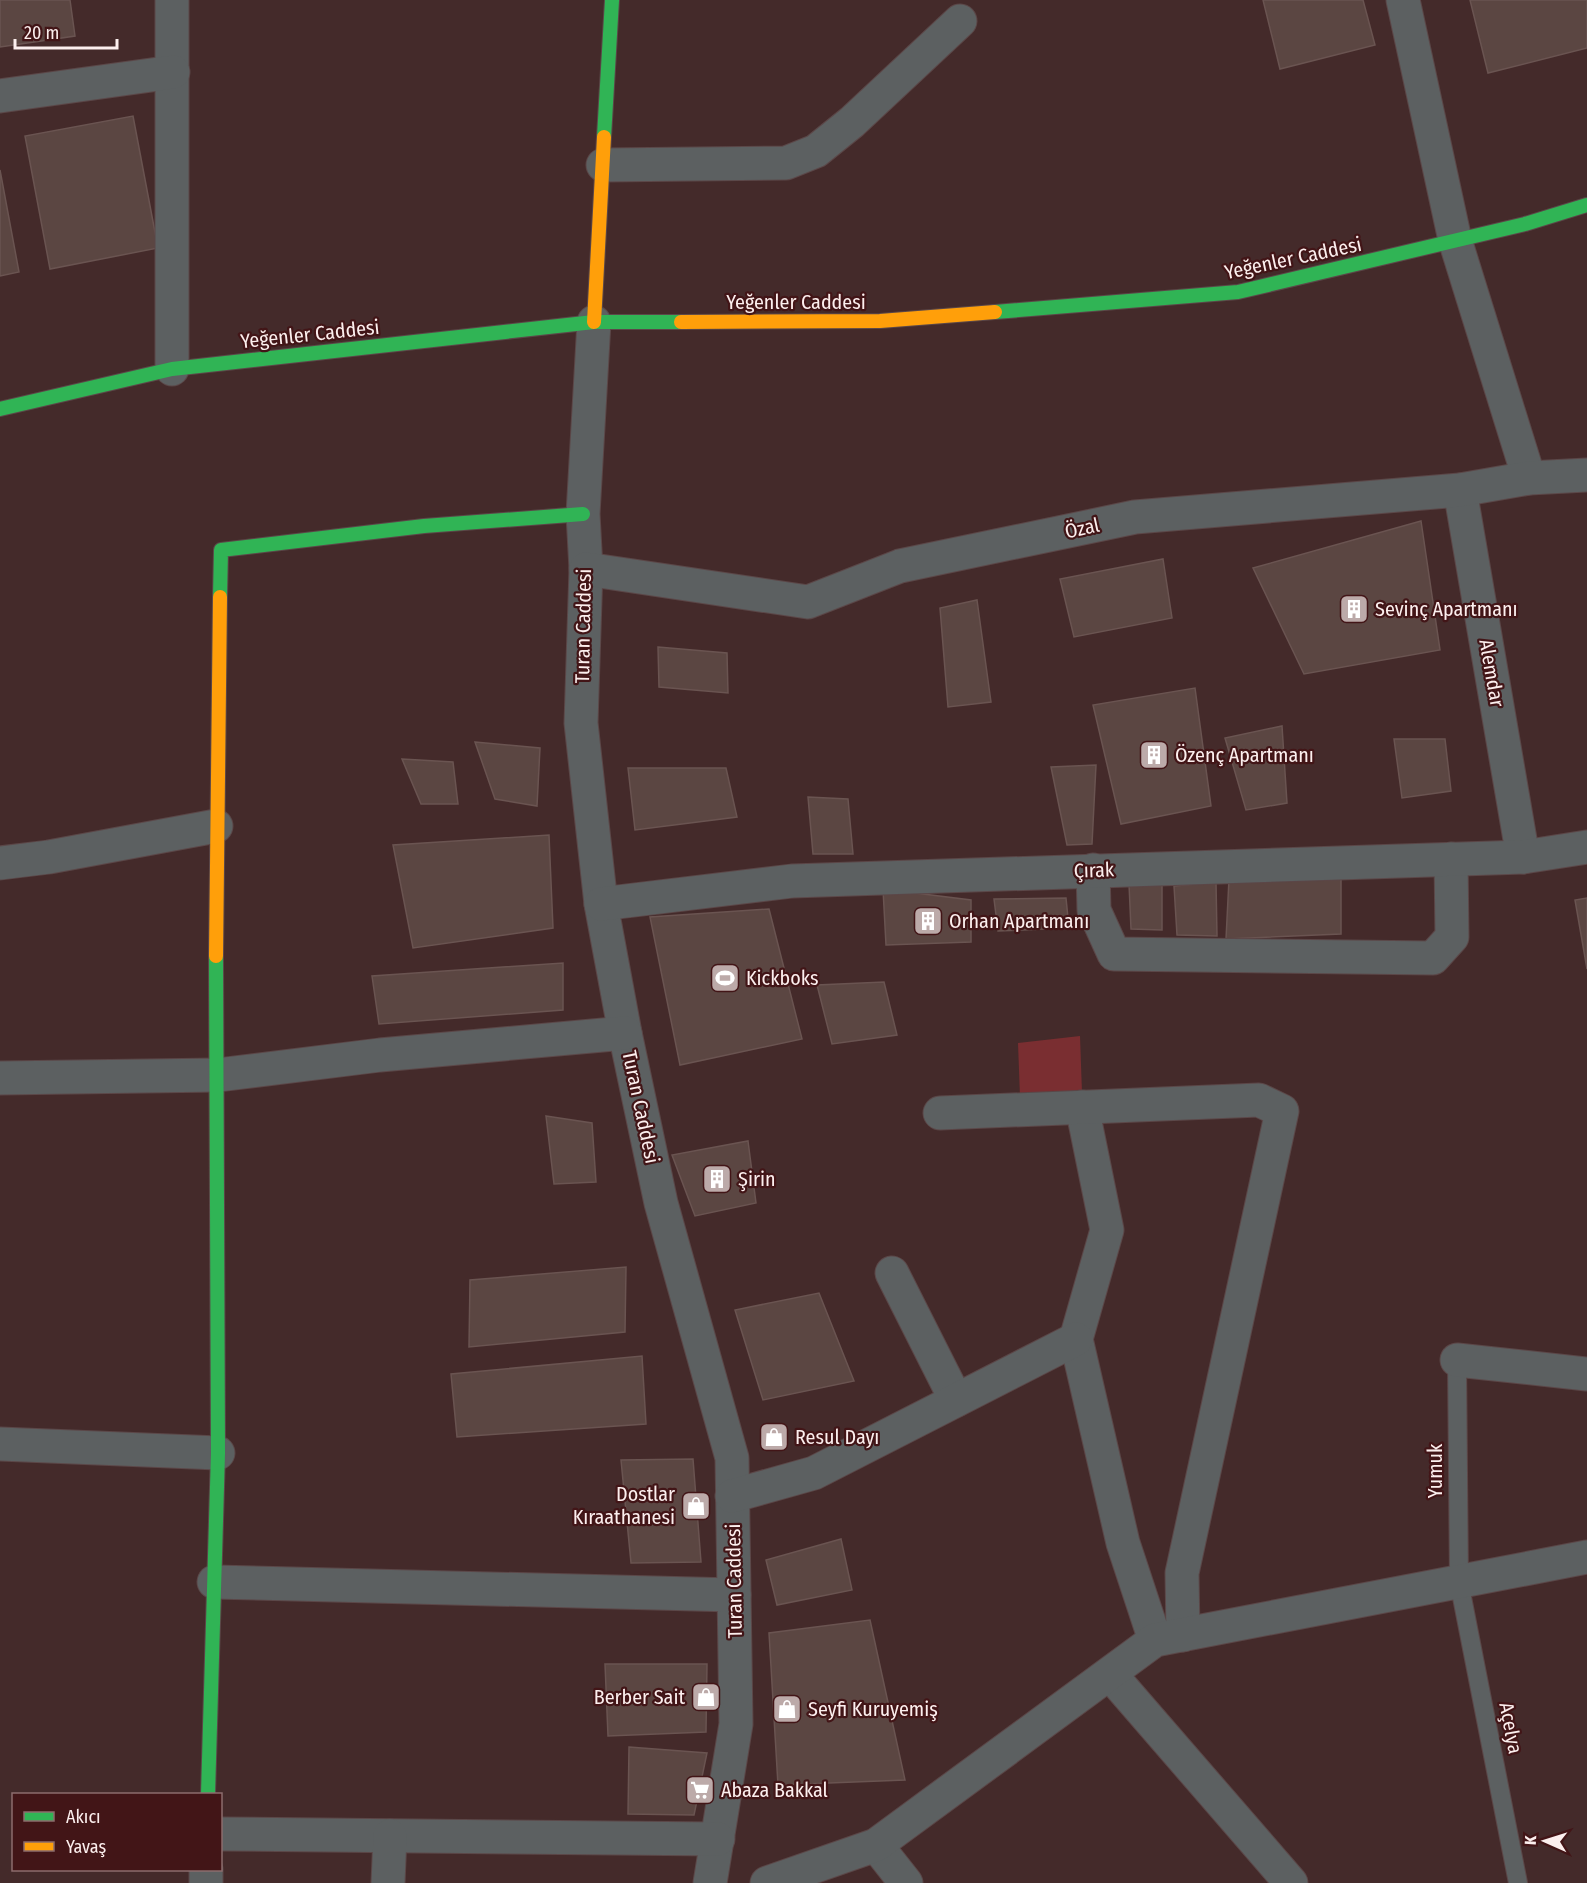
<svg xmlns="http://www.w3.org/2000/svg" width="1587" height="1883" font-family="'Fira Sans Condensed',sans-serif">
  <rect width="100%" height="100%" fill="#442a2a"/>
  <path fill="#7a2e31" d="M1080,1036l2,57 -62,4 -2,-54z"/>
  <g fill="#5b4642" stroke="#6a5451" stroke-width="1.5">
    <path d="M0,0h70l5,36 -75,11z"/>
    <path d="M1263,0h100l12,45 -95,24z"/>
    <path d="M1470,0h117v48l-99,25z"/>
    <path d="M133,116l25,132 -108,21 -25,-133z"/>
    <path d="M0,170l19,102 -19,4z"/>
    <path d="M1421,521l19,129 -136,24 -51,-106z"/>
    <path d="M1163,559l9,59 -98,19 -14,-58z"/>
    <path d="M977,600l14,102 -43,5 -8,-99z"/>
    <path d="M658,647l69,6 1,40 -69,-6z"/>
    <path d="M1195,688l16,118 -90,18 -28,-119z"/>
    <path d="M1282,726l5,77 -41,7 -21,-72z"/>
    <path d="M1394,739h51l6,52 -49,7z"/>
    <path d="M475,742l65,6 -3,58 -42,-7z"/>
    <path d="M402,759l51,3 5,42h-37z"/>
    <path d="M1096,765l-4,79 -25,1 -16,-78z"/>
    <path d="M628,768h98l11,49 -102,13z"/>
    <path d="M808,797l40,2 5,55h-40z"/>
    <path d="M549,835l4,93 -140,20 -20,-103z"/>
    <path d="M1341,877v57l-115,5 3,-60z"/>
    <path d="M1216,882l1,54 -40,-1 -3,-49z"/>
    <path d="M1129,884l33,1v45l-31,-1z"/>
    <path d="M883,889l88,11v42l-85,3z"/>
    <path d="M1066,898l3,30 -71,3 -4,-32z"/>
    <path d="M1587,898v71l-12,-69z"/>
    <path d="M769,909l33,130 -122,26 -30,-148z"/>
    <path d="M563,963v47l-184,14 -7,-48z"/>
    <path d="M884,982l13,53 -65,9 -15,-59z"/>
    <path d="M546,1116l46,7 4,59 -42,2z"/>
    <path d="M748,1141l8,62 -61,13 -23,-61z"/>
    <path d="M626,1267l-1,65 -156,15 1,-67z"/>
    <path d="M819,1293l35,88 -91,19 -28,-90z"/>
    <path d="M642,1356l4,68 -189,13 -6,-63z"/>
    <path d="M693,1459l8,103 -70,1 -10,-103z"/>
    <path d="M841,1539l11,51 -75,15 -11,-45z"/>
    <path d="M870,1620l35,160 -127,5 -9,-152z"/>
    <path d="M605,1664h102l-1,68 -98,4z"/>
    <path d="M629,1747l78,6 -13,62 -66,-1z"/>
  </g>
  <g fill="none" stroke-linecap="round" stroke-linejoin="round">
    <g stroke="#5b4748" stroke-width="20">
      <path id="lane" d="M1457,1360l2,222 59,301"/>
    </g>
    <g stroke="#5b4748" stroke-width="35">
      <g id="street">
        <path d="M172,0v369"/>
        <path d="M1403,0l52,240 74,238"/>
        <path d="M0,96l173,-24"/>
        <path d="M603,165l183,-2 30,-12 36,-29 108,-101"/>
        <path d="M594,322l-11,192 3,55 -5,154 20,181 24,129 36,170 71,255 4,266 -26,159"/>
        <path d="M1460,490l63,367"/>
        <path d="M586,569l222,33 92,-36 235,-49 325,-27 69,-12 58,-3"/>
        <path d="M0,863l49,-6 167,-31"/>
        <path d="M1093,870l1,40 20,44 319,4 19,-21 -1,-78"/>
        <path d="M601,904l191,-23 731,-24 64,-10"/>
        <path d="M0,1078l218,-3 162,-20 245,-22"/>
        <path d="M1082,1107l25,123 -31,109 47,204 32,97"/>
        <path d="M940,1113l319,-13 23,11 -100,462 1,62"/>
        <path d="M892,1273l64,127"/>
        <path d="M1457,1360l130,14"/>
        <path d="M0,1444l218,9"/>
        <path d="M732,1496l82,-23 262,-134"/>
        <path d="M214,1582l520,13"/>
        <path d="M1110,1674l181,209"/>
        <path d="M220,1834l498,5"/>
        <path d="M876,1845l30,38"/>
        <path d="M206,1883v-13"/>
        <path d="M388,1883l2,-47"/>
        <path d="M767,1883l109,-38 279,-205 432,-83"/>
      </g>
    </g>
    <g stroke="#5b4748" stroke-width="16">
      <g id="fast">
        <path d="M604,137l8,-137"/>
        <path d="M995,312l243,-20 287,-68 62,-19"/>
        <path d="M0,409l172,-40 422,-47h87"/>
        <path d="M220,597l1,-47 203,-24 159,-12"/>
        <path d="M208,1794l10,-341 -2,-497"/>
      </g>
    </g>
    <g stroke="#5b4748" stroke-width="16">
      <g id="slow">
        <path d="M594,322l10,-185"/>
        <path d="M681,322l199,-1 115,-9"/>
        <path d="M216,956l4,-359"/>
      </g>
    </g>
    <use href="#lane" stroke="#5c6061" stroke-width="18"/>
    <use href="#street" stroke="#5c6061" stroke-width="33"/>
    <use href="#fast" stroke="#30b455" stroke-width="14"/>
    <use href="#slow" stroke="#ff9f0a" stroke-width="14"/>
  </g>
  <defs>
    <g id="building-square" transform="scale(1.5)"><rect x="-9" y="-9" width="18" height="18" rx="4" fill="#bcaaa9" stroke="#421517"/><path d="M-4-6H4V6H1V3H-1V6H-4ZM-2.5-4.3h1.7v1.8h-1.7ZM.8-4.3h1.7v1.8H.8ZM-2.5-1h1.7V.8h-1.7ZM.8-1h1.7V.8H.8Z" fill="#fff"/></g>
    <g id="stadium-square" transform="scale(1.5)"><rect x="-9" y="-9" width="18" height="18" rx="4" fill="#bcaaa9" stroke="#421517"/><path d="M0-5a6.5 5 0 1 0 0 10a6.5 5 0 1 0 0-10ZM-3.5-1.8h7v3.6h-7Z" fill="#fff"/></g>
    <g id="shop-square" transform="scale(1.5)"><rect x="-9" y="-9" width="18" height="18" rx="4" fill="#bcaaa9" stroke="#421517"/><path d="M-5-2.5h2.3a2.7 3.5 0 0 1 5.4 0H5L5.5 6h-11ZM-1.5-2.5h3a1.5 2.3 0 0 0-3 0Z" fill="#fff"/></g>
    <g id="supermarket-square" transform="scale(1.5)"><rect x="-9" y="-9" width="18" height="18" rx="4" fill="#bcaaa9" stroke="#421517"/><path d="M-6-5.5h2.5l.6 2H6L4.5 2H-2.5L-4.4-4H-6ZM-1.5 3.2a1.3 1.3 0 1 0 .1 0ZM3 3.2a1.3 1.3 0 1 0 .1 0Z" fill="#fff"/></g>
  </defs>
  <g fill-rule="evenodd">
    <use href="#building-square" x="1354" y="609"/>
    <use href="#building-square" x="1154" y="755"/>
    <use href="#building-square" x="928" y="921"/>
    <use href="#stadium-square" x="725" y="978"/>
    <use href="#building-square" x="717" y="1179"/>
    <use href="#shop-square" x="774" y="1437"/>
    <use href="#shop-square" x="696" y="1506"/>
    <use href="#shop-square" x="706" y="1697"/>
    <use href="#shop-square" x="787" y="1709"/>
    <use href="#supermarket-square" x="700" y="1790"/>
  </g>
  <g text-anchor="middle" stroke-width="4.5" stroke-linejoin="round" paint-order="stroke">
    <g font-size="20" fill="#fcefee" stroke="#421517">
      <text transform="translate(1293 258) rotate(-12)" y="7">Yeğenler Caddesi</text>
      <text x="796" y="309">Yeğenler Caddesi</text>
      <text transform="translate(310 334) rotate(-6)" y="7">Yeğenler Caddesi</text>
      <text transform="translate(1082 528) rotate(-12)" y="7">Özal</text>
      <text transform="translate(583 626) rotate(-89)" y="7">Turan Caddesi</text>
      <text transform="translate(1492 673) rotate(80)" y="7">Alemdar</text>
      <text transform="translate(1094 870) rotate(-2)" y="7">Çırak</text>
      <text transform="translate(641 1107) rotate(78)" y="7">Turan Caddesi</text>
      <text transform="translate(1435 1471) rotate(-90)" y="7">Yumuk</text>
      <text transform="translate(734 1581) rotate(-91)" y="7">Turan Caddesi</text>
      <text transform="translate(1511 1728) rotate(79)" y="7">Açelya</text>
    </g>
    <g font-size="20" fill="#fcefee" stroke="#421517" text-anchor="start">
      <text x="1375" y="616">Sevinç Apartmanı</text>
      <text x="1175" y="762">Özenç Apartmanı</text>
      <text x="949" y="928">Orhan Apartmanı</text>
      <text x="746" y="985">Kickboks</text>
      <text x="738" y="1186">Şirin</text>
      <text x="795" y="1444">Resul Dayı</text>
      <text x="675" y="1501" text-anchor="end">Dostlar<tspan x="675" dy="23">Kıraathanesi</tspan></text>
      <text x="685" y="1704" text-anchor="end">Berber Sait</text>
      <text x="808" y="1716">Seyfi Kuruyemiş</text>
      <text x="721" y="1797">Abaza Bakkal</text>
    </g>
  </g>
  <rect x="12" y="1793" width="210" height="78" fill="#421517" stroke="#8c6c6d" stroke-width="1.5"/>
  <rect x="24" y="1812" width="30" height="9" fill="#30b455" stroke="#8c6c6d" stroke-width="1.5"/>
  <text x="66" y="1823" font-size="18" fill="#fcefee">Akıcı</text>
  <rect x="24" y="1842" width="30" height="9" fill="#ff9f0a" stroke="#8c6c6d" stroke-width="1.5"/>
  <text x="66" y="1853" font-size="18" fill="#fcefee">Yavaş</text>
  <g transform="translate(1545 1841) rotate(273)" stroke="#421517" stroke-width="4.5" paint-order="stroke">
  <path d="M0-4.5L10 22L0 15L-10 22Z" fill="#fcefee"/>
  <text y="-9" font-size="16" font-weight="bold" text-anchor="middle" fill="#fcefee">K</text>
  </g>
  <path d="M15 39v9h102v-9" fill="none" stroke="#fcefee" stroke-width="3"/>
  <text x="24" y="39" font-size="18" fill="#fcefee" stroke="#421517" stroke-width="4.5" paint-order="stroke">20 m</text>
</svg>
